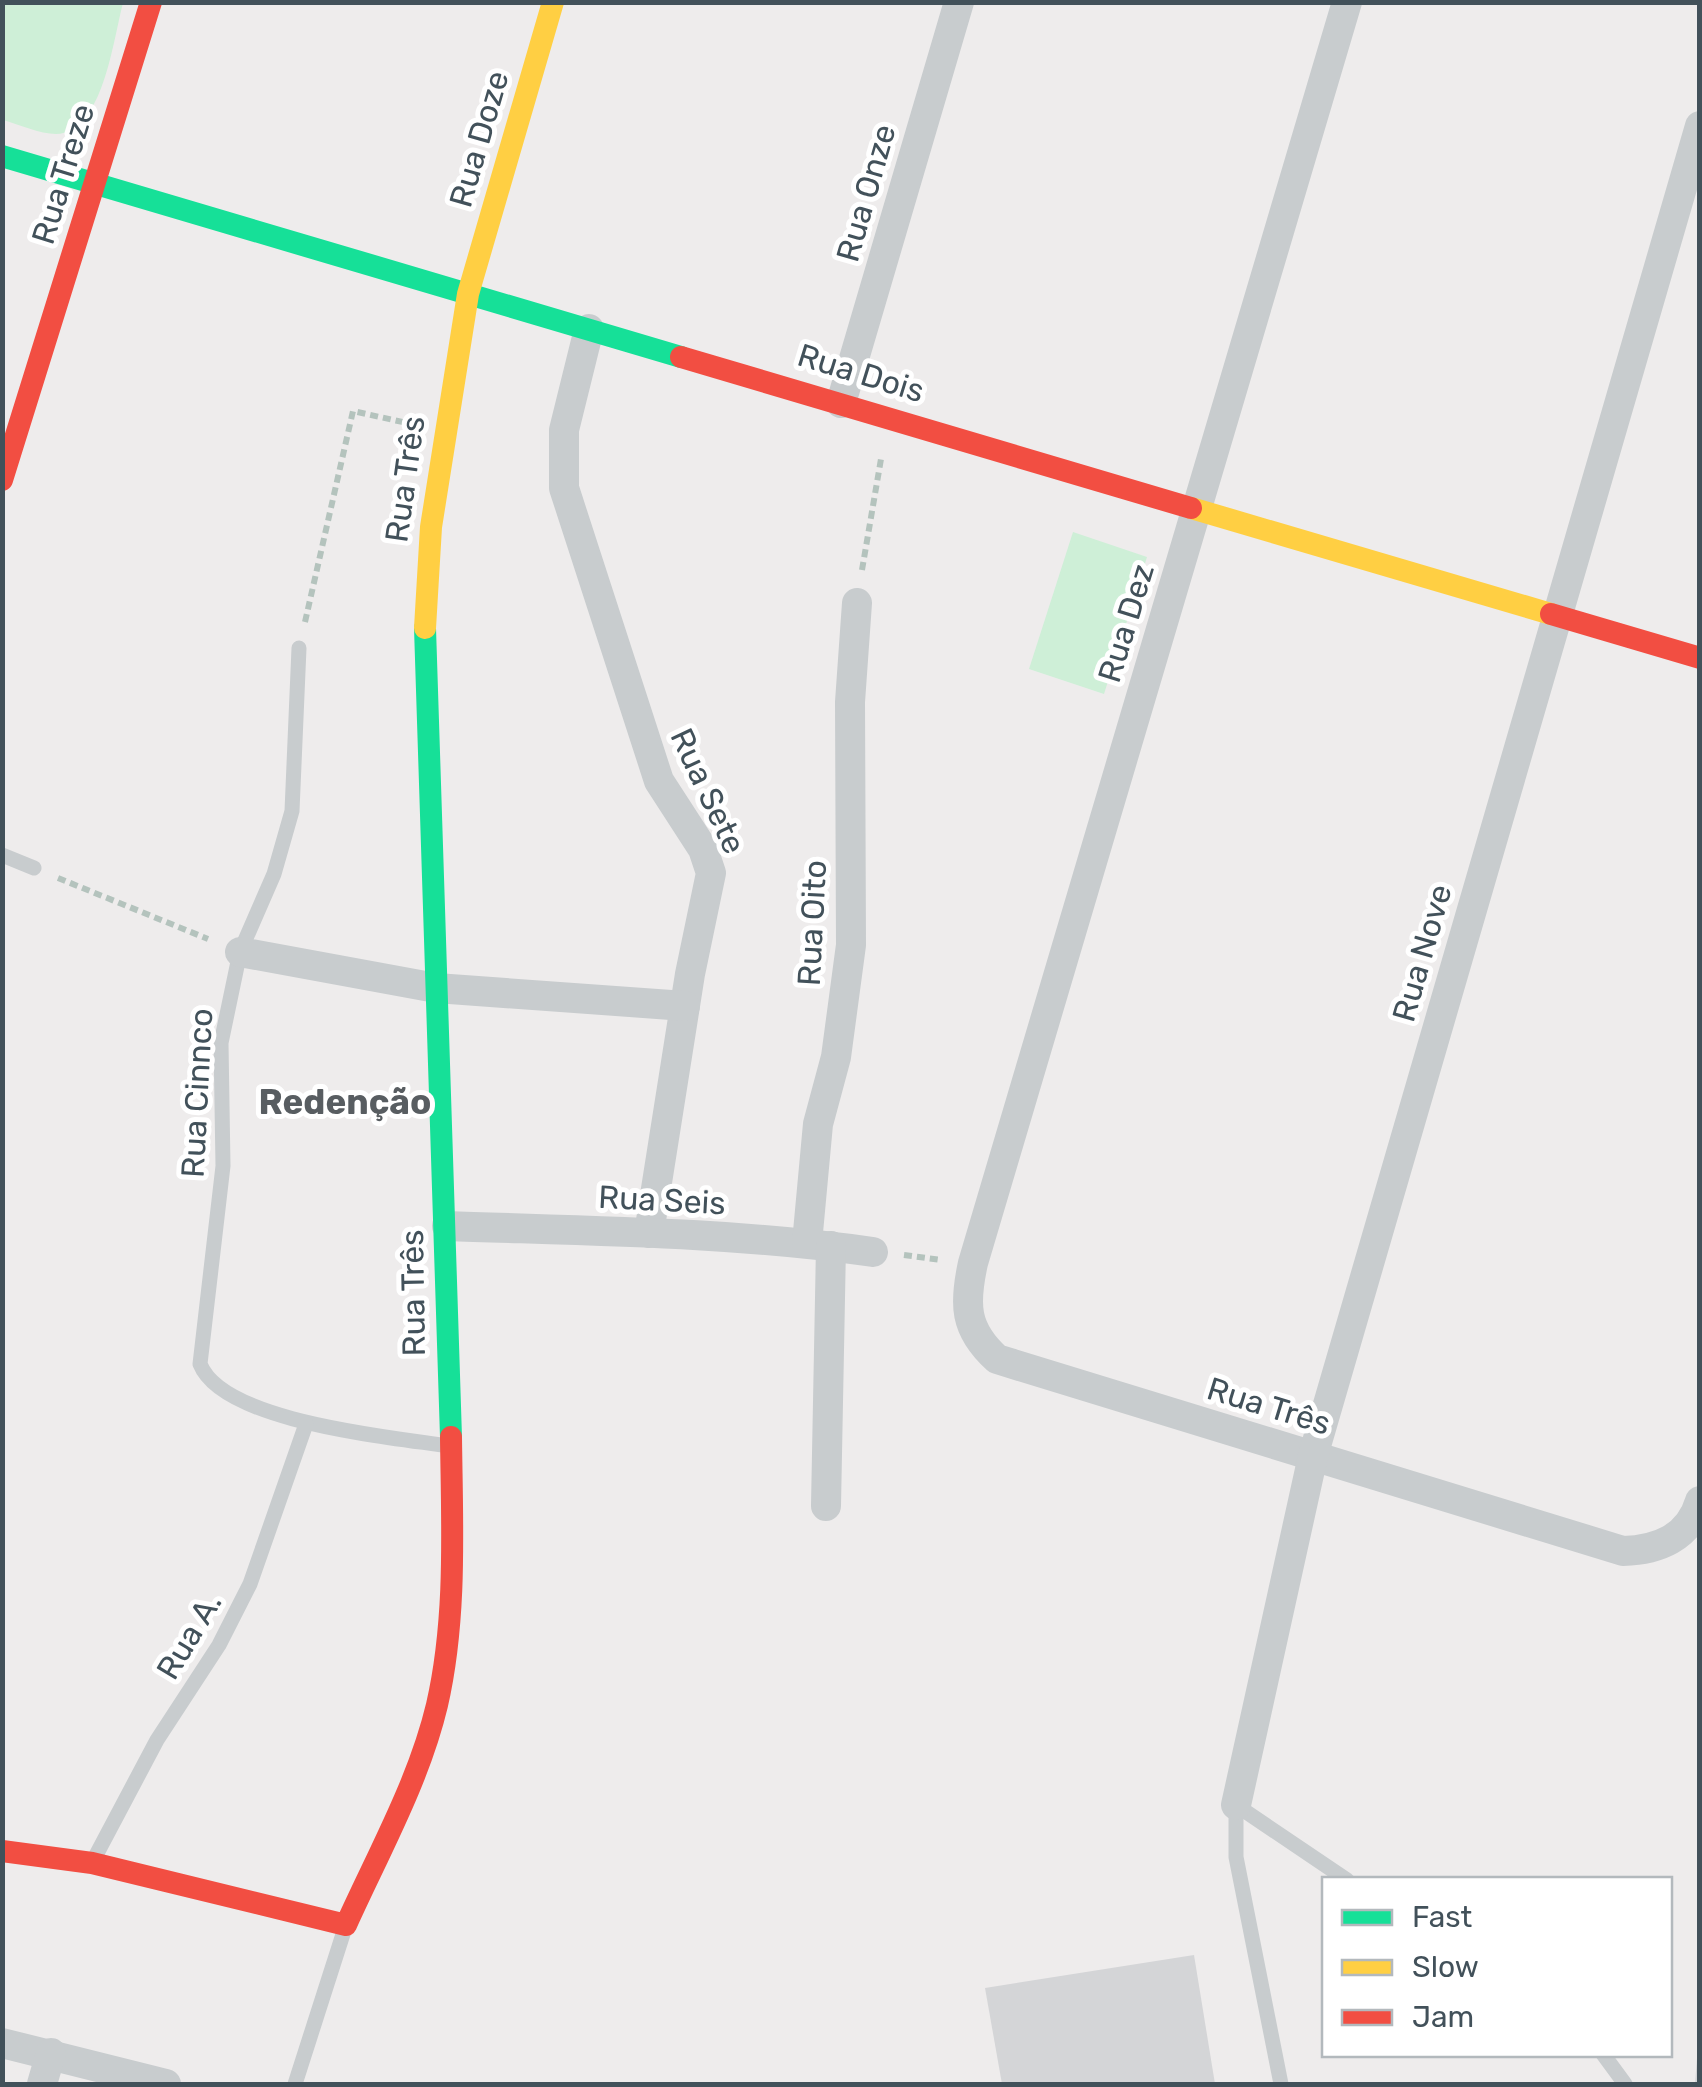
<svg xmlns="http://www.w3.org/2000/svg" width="1702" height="2087" font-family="Rubik,sans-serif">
  <rect width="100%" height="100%" fill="#eeecec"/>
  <g fill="#ceefd7">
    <path d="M2,3h121c-10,37 -20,130 -67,131 -16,0 -38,-10 -53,-14z"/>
    <path d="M1073,532l74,25 -43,137 -75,-25z"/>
  </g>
  <g fill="#d4d5d7">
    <path d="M1194,1955l21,129h-213l-17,-96z"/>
    <path d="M1697,2058h3v26h-5z"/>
  </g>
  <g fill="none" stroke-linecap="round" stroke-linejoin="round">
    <g stroke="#b4c3bd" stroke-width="6" stroke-dasharray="8 5" stroke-linecap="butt">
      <path d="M862,570l19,-111"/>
      <path d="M305,622l48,-211 54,12"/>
      <path d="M58,878l150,61"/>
      <path d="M904,1255l37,5"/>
    </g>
    <g stroke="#c8ccce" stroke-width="15">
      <path d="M299,648l-7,163 -18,63 -34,78 -19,91 2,123 -23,198c23,58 190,73 249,82"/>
      <path d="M2,855l32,13"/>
      <path d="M1236,1805v52l45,227"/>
      <path d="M1236,1805l111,75"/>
      <path d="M94,1859l63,-119 62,-95 31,-61 56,-160"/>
      <path d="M1603,2054l22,30"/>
      <path d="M295,2084l49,-153"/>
    </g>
    <g stroke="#c8ccce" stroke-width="30">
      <path d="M1347,2l-374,1261c-9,41 -9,66 24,96l626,192c35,-1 66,-13 77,-50"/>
      <path d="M589,329l-25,101v58l95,293 44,68 8,24 -21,101 -41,259"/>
      <path d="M841,403l118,-401"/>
      <path d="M240,952l196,36 249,18"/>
      <path d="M447,1226c142,5 285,6 426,26"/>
      <path d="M807,1243l11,-119 18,-67 15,-112 -1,-243 7,-99"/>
      <path d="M826,1506l5,-260"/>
      <path d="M1236,1805l77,-349 387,-1330"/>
      <path d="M2,2043l164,41"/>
      <path d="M42,2084l9,-31"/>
    </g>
    <g stroke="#16e098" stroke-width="22">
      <path d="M2,156l679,201"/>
      <path d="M425,628l26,809"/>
    </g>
    <g stroke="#ffcf43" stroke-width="22">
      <path d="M1191,508l360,106"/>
      <path d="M425,628l6,-101 37,-233 85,-292"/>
    </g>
    <g stroke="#f24e42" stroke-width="22">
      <path d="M681,357l510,151"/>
      <path d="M2,480l149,-478"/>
      <path d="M1551,614l149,44"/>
      <path d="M2,1851l90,12 254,62c32,-71 73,-144 91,-220 20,-87 15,-180 14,-268"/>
    </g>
  </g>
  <g text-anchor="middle" stroke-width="10" stroke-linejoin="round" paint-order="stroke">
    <g font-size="32" fill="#42515a" stroke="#fff">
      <text transform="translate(479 139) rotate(-74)" y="11">Rua Doze</text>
      <text transform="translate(63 174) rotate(-73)" y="11">Rua Treze</text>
      <text transform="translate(866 193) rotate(-74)" y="11">Rua Onze</text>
      <text transform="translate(861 373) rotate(17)" y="11">Rua Dois</text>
      <text transform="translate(405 479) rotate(-82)" y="11">Rua Três</text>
      <text transform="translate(1126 623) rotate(-73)" y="11">Rua Dez</text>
      <text transform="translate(708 791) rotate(65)" y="11">Rua Sete</text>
      <text transform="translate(812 923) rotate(-87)" y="11">Rua Oito</text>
      <text transform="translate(1422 953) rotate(-74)" y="11">Rua Nove</text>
      <text transform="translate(197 1093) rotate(-87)" y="11">Rua Cinnco</text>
      <text transform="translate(662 1200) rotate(3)" y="11">Rua Seis</text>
      <text transform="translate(413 1293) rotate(-91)" y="11">Rua Três</text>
      <text transform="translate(1269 1406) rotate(17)" y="11">Rua Três</text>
      <text transform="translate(189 1636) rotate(-59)" y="11">Rua A.</text>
    </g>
    <g font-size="35" font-weight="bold" fill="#585d61" stroke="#fff">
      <text x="345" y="1114">Redenção</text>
    </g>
  </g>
  <rect width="1702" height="2087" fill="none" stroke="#42515a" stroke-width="10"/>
  <rect x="1322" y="1877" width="350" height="180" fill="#ffffff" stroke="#b3b9bd" stroke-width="2.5"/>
  <rect x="1342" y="1910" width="50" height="15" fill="#16e098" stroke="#b3b9bd" stroke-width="2.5"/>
  <text x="1412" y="1927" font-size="30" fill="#42515a">Fast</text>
  <rect x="1342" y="1960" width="50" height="15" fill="#ffcf43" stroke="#b3b9bd" stroke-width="2.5"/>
  <text x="1412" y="1977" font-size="30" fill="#42515a">Slow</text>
  <rect x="1342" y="2010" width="50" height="15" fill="#f24e42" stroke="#b3b9bd" stroke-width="2.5"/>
  <text x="1412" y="2027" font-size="30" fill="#42515a">Jam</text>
</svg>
